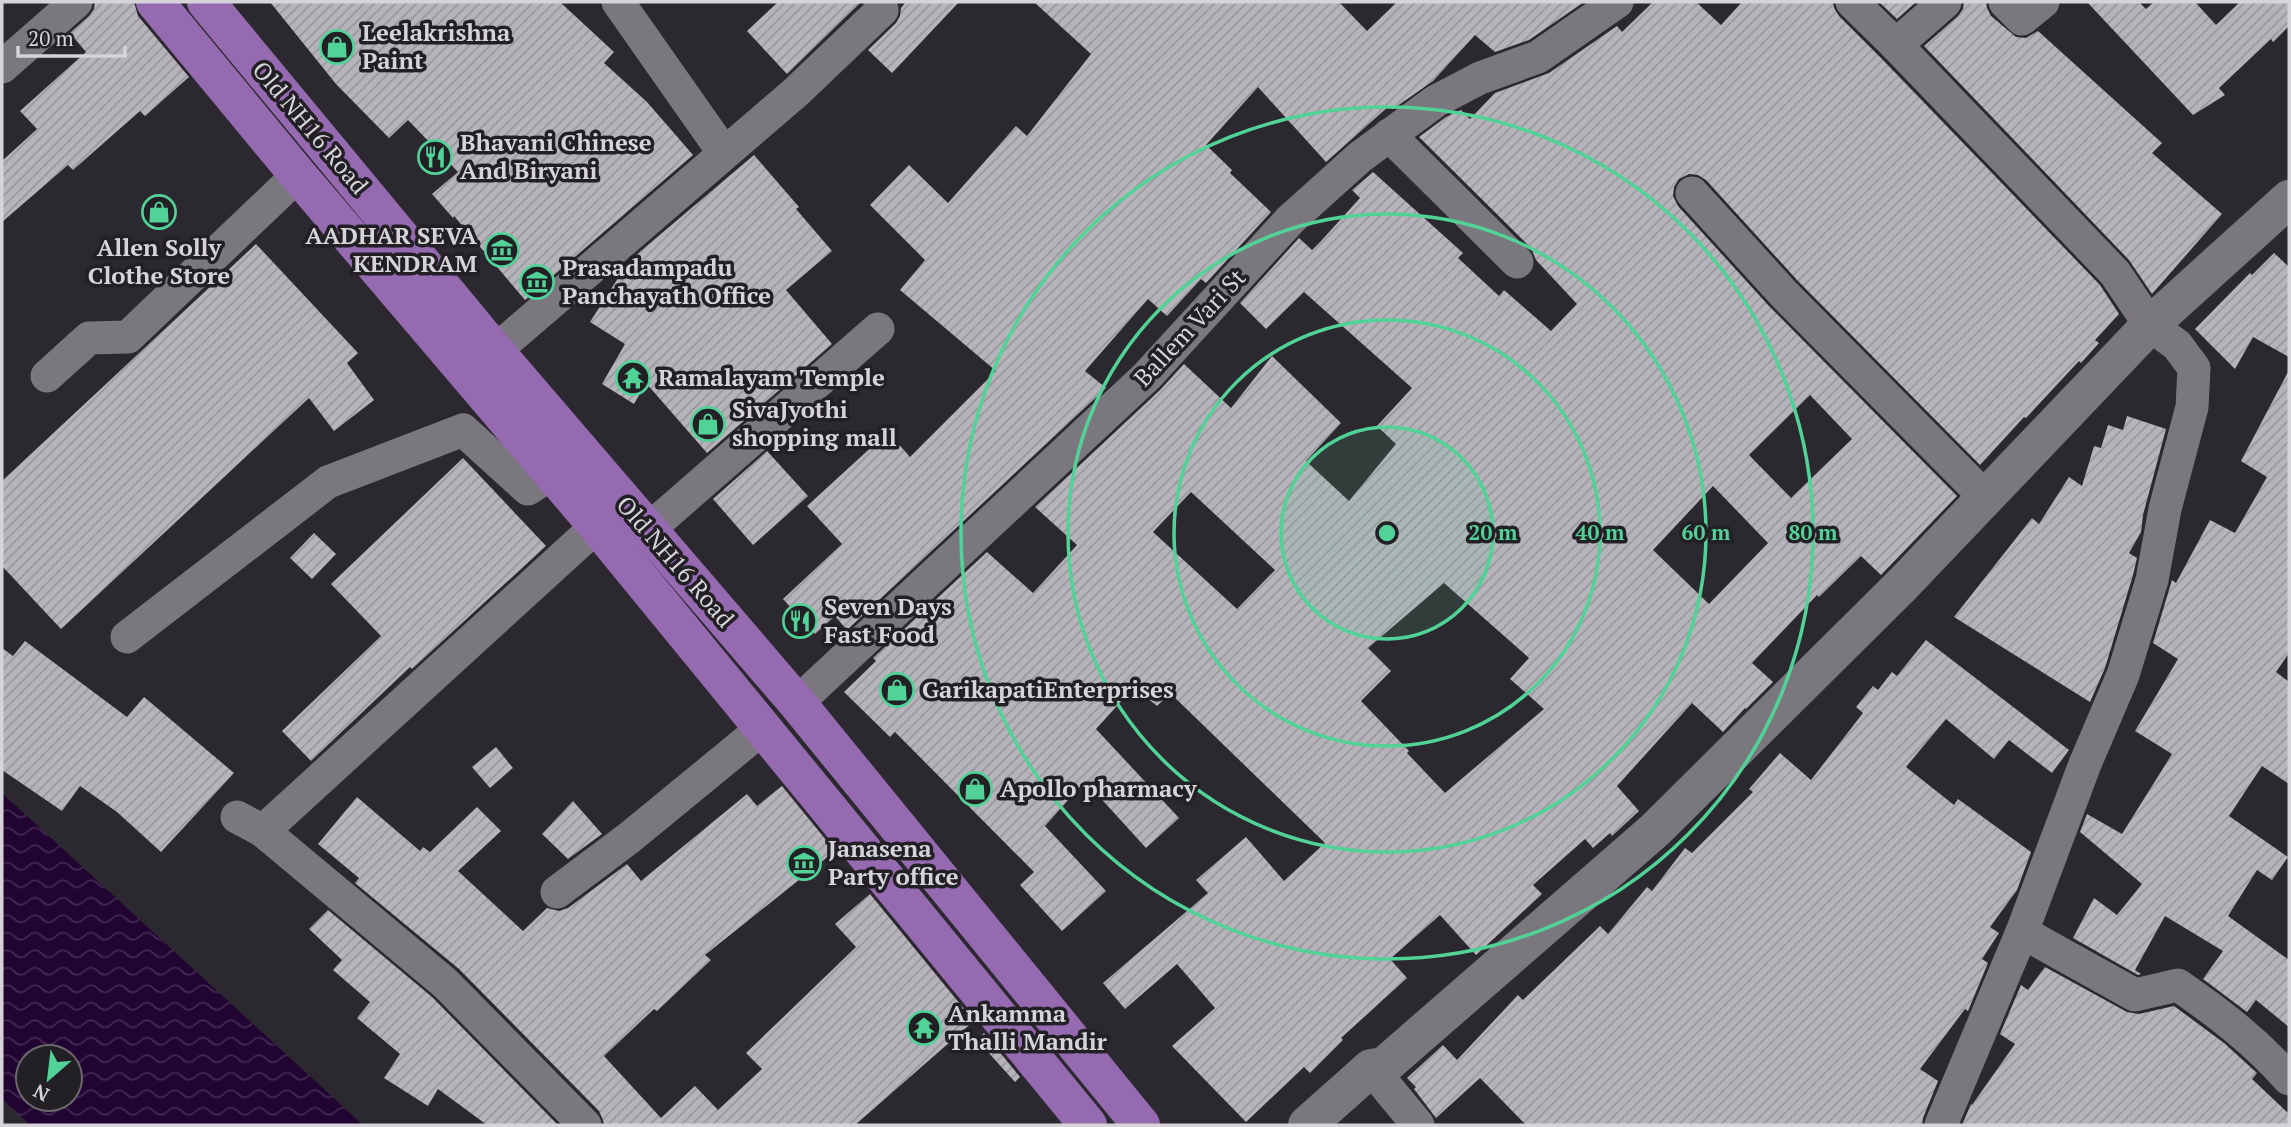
<svg xmlns="http://www.w3.org/2000/svg" width="2291" height="1127" font-family="'PT Serif',serif">
  <defs>
    <pattern id="water-waves" width="16" height="10" patternUnits="userSpaceOnUse" patternTransform="scale(1.75)"><rect width="16" height="10" fill="#220433"/><path d="M0 5q4-4 8 0t8 0" fill="none" stroke="#412850"/></pattern>
    <pattern id="building-hatch" width="6" height="6" patternUnits="userSpaceOnUse" patternTransform="scale(1.75)"><rect width="6" height="6" fill="#b7b3bb"/><path d="M-1 1l2-2M0 6l6-6M5 7l2-2" fill="none" stroke="#99969c"/></pattern>
  </defs>
  <rect width="100%" height="100%" fill="#2c282f"/>
  <path fill="url(#water-waves)" fill-rule="evenodd" d="M2,793l361,332h-333l-28,-26zM28,1057h42v42h-42z"/>
  <g fill="url(#building-hatch)" fill-rule="evenodd">
    <path d="M95,2h39l4,14 51,61 -44,39 -5,-5 -67,59 -5,-5 -66,57v-61l35,-32 -17,-18 66,-59 -16,-19 19,-17 5,-7z"/>
    <path d="M270,2h290l54,50 -10,11 43,39 46,53 -168,145 -71,-84 -1,2 -21,-24 26,-22 -50,-52 -19,18 -53,-54z"/>
    <path d="M778,2h83l-74,72 -40,-43z"/>
    <path d="M906,2h53l-67,71 -24,-23 28,-27 4,-7 1,-8z"/>
    <path d="M1034,2h305l28,29 30,-29h187l-55,38 -34,12 -20,-17 -42,46 -40,28 -4,-3 -63,56 -68,-75 -52,58 26,25 -2,3 41,39 -65,71 -5,-4 -34,37 -19,-17 -63,72 21,17 -259,242 -12,-14 -20,18 -32,-35 59,-55 -35,-38 81,-74 22,25 86,-86 -96,-81 25,-30 -55,-55 39,-40 39,38 68,-77 11,10 64,-82z"/>
    <path d="M1653,2h43l25,23 21,-23h91l1,6 5,8 43,43 218,226 19,29 -24,26 4,3 -18,20 -2,-2 -53,57 -2,-1 -44,48 -183,-185 -91,-100 -8,-5 -9,-1 -10,5 -5,8 -1,9 5,10 91,100 188,190 -76,79 -20,-19 -42,41 -2,-2 -65,68 21,19 -27,27 -1,-1 -22,24 -31,-29 -75,83 22,25 -27,25 -2,-3 -17,15 -8,-9 -52,46 9,9 -66,61 -36,-40 -50,44 17,19 -66,60 2,2 -33,33 -6,-6 -58,55 -74,-76 43,-38 -38,-44 -52,45 -22,-26 105,-90 -12,-13 50,-43 38,44 41,-38 -155,-150 -13,13 -23,-19 -38,42 83,89 -33,30 -61,-67 -40,45 61,65 -44,40 -42,-46 14,-13 -139,-140 -5,5 -46,-45 32,-31 -3,-3 114,-106 46,41 44,-48 -42,-38 125,-117 24,-26 47,44 41,-52 69,67 -35,38 43,40 47,-57 -19,-18 35,-38 -108,-96 -38,37 -26,-26 59,-65 13,12 9,-9 39,-43 -8,-8 21,-18 90,81 -5,5 41,38 5,-6 47,41 26,-27 -41,-44 -5,-12 -112,-111 27,-20 15,-7 9,9 25,-26 54,-20 68,-47 5,6zM1810,395l42,44 -61,59 -42,-43zM1713,486l55,57 -59,61 -56,-54zM1191,492l84,78 -38,39 -84,-77zM1444,583l85,75 -19,21 34,30 -99,84 -38,-40 2,-2 -48,-50 30,-30 -23,-23z"/>
    <path d="M1879,2h37l-19,17z"/>
    <path d="M1964,2h22l1,6 4,8 25,21 10,1 12,-7 124,112 -10,10 70,61 -70,80 -23,-34 -205,-214 34,-30 5,-7z"/>
    <path d="M2087,2h52l7,7 8,-7h41l21,23 24,-23h49v24l-16,16 -2,-3 -52,49 6,7 -32,20z"/>
    <path d="M754,155l45,52 -3,2 36,42 -46,39 46,54 -125,109 -61,-70 -12,21 -32,-20 23,-40 -35,-22 39,-61z"/>
    <path d="M256,244l102,109 -11,10 27,37 -40,31 -25,-33 -248,231 -59,-63v-85z"/>
    <path d="M2274,253l15,14v90l-36,-20 -18,32 -40,-40 55,-56 2,2z"/>
    <path d="M2289,370v283l-13,19 13,10v102l-27,-18 -33,50 59,41 -16,23 -15,-10 -29,46 61,44v67l-33,-27 -9,12 -44,-33 20,-28 -58,-35 -30,54 6,4 -3,1 -65,-37 21,-40 23,17 25,-31 -62,-52 7,-18 35,20 50,-80 -37,-23 43,-72 -25,-16 19,-63 4,3 34,-63 25,13 32,-56 -26,-16z"/>
    <path d="M2127,416l39,13 -23,86 -2,17 -12,21 8,5 -4,17 -28,93 -15,34 -136,-85 78,-99 7,6 30,-47 13,9 12,-40 7,2 7,-23 15,5z"/>
    <path d="M767,451l41,45 -55,49 -40,-46z"/>
    <path d="M463,458l83,88 -134,123 -2,-2 -99,94 -29,-30 99,-95 -50,-52z"/>
    <path d="M314,533l22,21 -24,25 -22,-21z"/>
    <path d="M1926,640l143,110 -17,23 -43,-33 -15,19 -48,-40 -40,48 48,38 4,-6 73,53 -14,38 -27,37 9,6 -17,26 6,4 -20,48 -3,-2 -45,60 18,12 -15,37 -1,7h-396l-46,-47 -44,40 -22,-29 2,-2 -9,-9 36,-33 14,15 61,-65 5,5 77,-74 8,8 39,-47 5,4 33,-43 7,5 61,-61 -4,-3 31,-36 31,27 52,-67 -7,-6 17,-21 5,4 14,-18 5,4z"/>
    <path d="M25,641l102,76 17,-20 90,76 -73,79 -44,-40 -37,-26 -18,25 -60,-41v-122l11,8z"/>
    <path d="M496,747l17,21 -23,20 -18,-21z"/>
    <path d="M782,786l53,65 -130,104 6,5 -54,51 -3,-2 -50,47 57,62 34,-32 23,24 44,-41 -16,-16 110,-106 -21,-23 35,-30 104,127 -119,104h-251l-1,-5 -4,-9 -140,-142 -104,-86 4,-5 -41,-34 39,-47 63,54 3,-4 7,5 47,-45 24,24 -43,40 65,60 24,-23 12,3 9,-3 59,-44 14,17 106,-87 10,12z"/>
    <path d="M573,801l29,33 -34,25 -26,-25z"/>
    <path d="M328,910l104,87 126,128h-71l-49,-36 -10,17 -44,-28 16,-24 -43,-36 13,-16 -37,-32 9,-10 -33,-31z"/>
    <path d="M2045,967l82,45 12,2 35,-8 50,37 33,30 -5,6 37,35v11h-327l9,-21 1,1 43,-61 -15,-10 21,-49 7,5z"/>
    <path d="M984,1033l36,44 -5,5 -38,-42z"/>
  </g>
  <g fill="none" stroke-linecap="round" stroke-linejoin="round">
    <g stroke="#7b777f" stroke-width="33">
      <path d="M618,2l106,151"/>
      <path d="M1852,2l44,43 219,228 35,52 27,20 17,23 -2,39 -27,102 -13,71 -29,95 -38,89 -63,168 -81,193"/>
      <path d="M2005,2l17,17 21,-17"/>
      <path d="M1896,45l49,-43"/>
      <path d="M2,67l74,-65"/>
      <path d="M1389,135l128,127"/>
      <path d="M1692,193l91,100 203,205"/>
      <path d="M495,351l301,-259 86,-82 -2,-8"/>
      <path d="M47,376l42,-38 39,-1 170,-162"/>
      <path d="M648,530l230,-201"/>
      <path d="M127,637l201,-155 135,-52 65,59 24,-16"/>
      <path d="M797,703l350,-327 143,-156 70,-63 76,-56 44,-23 58,-21 79,-55"/>
      <path d="M237,817l26,14 182,152 140,142"/>
      <path d="M263,831l334,-305"/>
      <path d="M557,892l72,-54 134,-110"/>
      <path d="M2022,932l113,63 43,-10c42,29 77,56 111,94"/>
      <path d="M1371,1068l47,57"/>
    </g>
    <path stroke="#7b777f" stroke-width="38" d="M1307,1125l64,-57 13,-2 271,-236 248,-246 247,-259 139,-126"/>
    <g stroke="#956ab1" stroke-width="38">
      <path d="M155,2l143,173 299,351 491,599"/>
      <path d="M206,2l289,349 302,352 344,422"/>
    </g>
  </g>
  <circle cx="1387" cy="533" r="106" fill="#51d398" fill-opacity=".12"/>
  <g fill="none" stroke="#51d398" stroke-width="3.5">
    <circle cx="1387" cy="533" r="106"/>
    <circle cx="1387" cy="533" r="213"/>
    <circle cx="1387" cy="533" r="319"/>
    <circle cx="1387" cy="533" r="426"/>
  </g>
  <defs>
    <g id="shop-ring" transform="scale(1.75)"><circle r="9.5" fill="#221f25" stroke="#51d398" stroke-width="1.5"/><path d="M-5-2.5h2.3a2.7 3.5 0 0 1 5.4 0H5L5.5 6h-11ZM-1.5-2.5h3a1.5 2.3 0 0 0-3 0Z" fill="#51d398"/></g>
    <g id="restaurant-ring" transform="scale(1.75)"><circle r="9.5" fill="#221f25" stroke="#51d398" stroke-width="1.5"/><path d="M-5-6h1v4h1v-4h1v4h1v-4h1v5L-1.5 .5V6h-2V.5L-5-1ZM5-6V6H3V1.5H1.5Q1.5-4 5-6Z" fill="#51d398"/></g>
    <g id="museum-ring" transform="scale(1.75)"><circle r="9.5" fill="#221f25" stroke="#51d398" stroke-width="1.5"/><path d="M0-6L6-3V-2H-6V-3ZM-5-1h2V3h-2ZM-1-1h2V3h-2ZM3-1h2V3H3ZM-6 4H6V6H-6Z" fill="#51d398"/></g>
    <g id="temple-ring" transform="scale(1.75)"><circle r="9.5" fill="#221f25" stroke="#51d398" stroke-width="1.5"/><path d="M0-6L5-2H3V0L6.5 2.5H4V6H1.5V3h-3V6H-4V2.5H-6.5L-3 0V-2H-5Z" fill="#51d398"/></g>
  </defs>
  <g fill-rule="evenodd">
    <use href="#shop-ring" x="337" y="47"/>
    <use href="#restaurant-ring" x="435" y="157"/>
    <use href="#shop-ring" x="159" y="212"/>
    <use href="#museum-ring" x="502" y="250"/>
    <use href="#museum-ring" x="537" y="282"/>
    <use href="#temple-ring" x="633" y="378"/>
    <use href="#shop-ring" x="708" y="424"/>
    <use href="#restaurant-ring" x="800" y="621"/>
    <use href="#shop-ring" x="897" y="690"/>
    <use href="#shop-ring" x="975" y="789"/>
    <use href="#museum-ring" x="804" y="863"/>
    <use href="#temple-ring" x="924" y="1028"/>
  </g>
  <g text-anchor="middle" stroke-width="7" stroke-linejoin="round" paint-order="stroke">
    <g font-size="24" font-weight="bold" fill="#d6d4d8" stroke="#221f25" text-anchor="start">
      <text x="362" y="41">Leelakrishna<tspan x="362" dy="28">Paint</tspan></text>
      <text x="460" y="151">Bhavani Chinese<tspan x="460" dy="28">And Biryani</tspan></text>
      <text x="477" y="244" text-anchor="end">AADHAR SEVA<tspan x="477" dy="28">KENDRAM</tspan></text>
      <text x="159" y="256" text-anchor="middle">Allen Solly<tspan x="159" dy="28">Clothe Store</tspan></text>
      <text x="562" y="276">Prasadampadu<tspan x="562" dy="28">Panchayath Office</tspan></text>
      <text x="658" y="386">Ramalayam Temple</text>
      <text x="732" y="418">SivaJyothi<tspan x="732" dy="28">shopping mall</tspan></text>
      <text x="824" y="615">Seven Days<tspan x="824" dy="28">Fast Food</tspan></text>
      <text x="922" y="698">GarikapatiEnterprises</text>
      <text x="1000" y="797">Apollo pharmacy</text>
      <text x="828" y="857">Janasena<tspan x="828" dy="28">Party office</tspan></text>
      <text x="948" y="1022">Ankamma<tspan x="948" dy="28">Thalli Mandir</tspan></text>
    </g>
    <g font-size="24" fill="#d6d4d8" stroke="#221f25">
      <text transform="translate(310 128) rotate(50)" y="8">Old NH16 Road</text>
      <text transform="translate(1190 328) rotate(-47)" y="8">Ballem Vari St</text>
      <text transform="translate(675 562) rotate(49)" y="8">Old NH16 Road</text>
    </g>
  </g>
  <circle cx="1387" cy="533" r="10" fill="#51d398" stroke="#221f25" stroke-width="3.5"/>
  <g font-size="21" text-anchor="middle" font-weight="bold" fill="#51d398" stroke="#221f25" stroke-width="7" stroke-linejoin="round" paint-order="stroke">
    <text x="1493" y="540">20 m</text>
    <text x="1600" y="540">40 m</text>
    <text x="1706" y="540">60 m</text>
    <text x="1813" y="540">80 m</text>
  </g>
  <rect width="2291" height="1127" fill="none" stroke="#d6d4d8" stroke-width="7"/>
  <g transform="translate(49 1078) rotate(208)"><circle r="33" fill="#221f25" stroke="#6a676d" stroke-width="2"/>
  <path d="M0-5L12 26L0 18L-12 26Z" fill="#51d398"/>
  <text y="-10" font-size="19" font-weight="bold" text-anchor="middle" fill="#d6d4d8">N</text>
  </g>
  <path d="M18 46v10h107v-10" fill="none" stroke="#d6d4d8" stroke-width="3.5"/>
  <text x="28" y="46" font-size="21" fill="#d6d4d8" stroke="#221f25" stroke-width="5" paint-order="stroke">20 m</text>
</svg>
